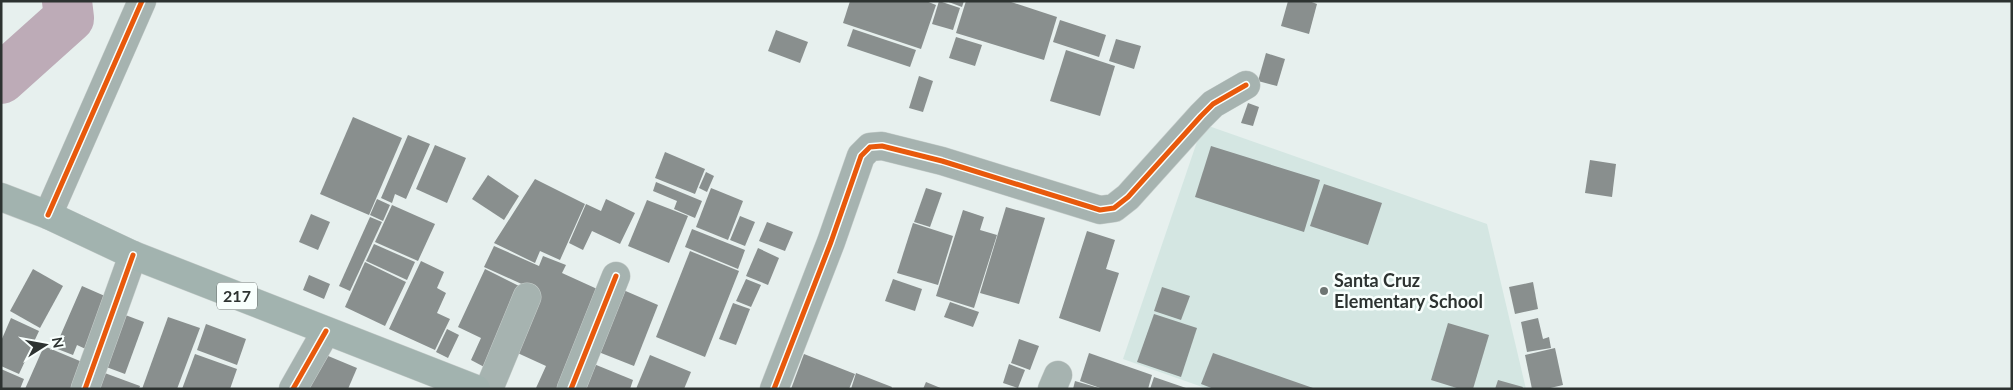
<svg xmlns="http://www.w3.org/2000/svg" width="2013" height="390" font-family="Lato,sans-serif">
  <rect width="100%" height="100%" fill="#e7f0ee"/>
  <path fill="#d4e6e2" d="M1203,124l284,100 39,165h-318l-85,-30z"/>
  <g fill="none" stroke-linecap="round" stroke-linejoin="round">
    <path stroke="#bdabb7" stroke-width="50" d="M1,79l68,-61 -2,-17"/>
  </g>
  <g fill="#898f8e">
    <path d="M850,1h76l10,4 -15,44 -78,-26z"/>
    <path d="M939,1l21,7 -7,22 -21,-6z"/>
    <path d="M946,1h18l-2,6z"/>
    <path d="M966,1h42l49,16 -13,43 -88,-27z"/>
    <path d="M1288,1h21l8,3 -8,30 -28,-8z"/>
    <path d="M1060,20l46,15 -7,22 -46,-15z"/>
    <path d="M853,29l63,21 -6,17 -63,-21z"/>
    <path d="M776,30l32,12 -8,21 -32,-12z"/>
    <path d="M956,37l26,8 -7,21 -26,-8z"/>
    <path d="M1116,39l25,7 -7,23 -25,-8z"/>
    <path d="M1066,50l49,16 -15,50 -50,-15z"/>
    <path d="M1266,53l19,6 -8,27 -19,-5z"/>
    <path d="M919,76l14,5 -10,31 -14,-4z"/>
    <path d="M1248,103l11,4 -6,19 -12,-3z"/>
    <path d="M353,117l49,21 -33,77 -49,-21z"/>
    <path d="M408,135l22,9 -24,55 -11,-5 -3,9 -11,-5z"/>
    <path d="M435,145l31,13 -19,45 -31,-14z"/>
    <path d="M1211,146l109,34 -16,52 -109,-35z"/>
    <path d="M665,152l40,17 -10,25 -40,-16z"/>
    <path d="M1590,160l26,4 -4,33 -27,-4z"/>
    <path d="M706,172l8,4 -7,16 -8,-4z"/>
    <path d="M488,175l31,21 -15,24 -32,-21z"/>
    <path d="M535,179l50,25 -25,56 -20,-9 -5,12 -41,-20z"/>
    <path d="M656,182l46,19 -7,17 -21,-9 3,-8 -24,-10z"/>
    <path d="M1324,184l58,19 -14,42 -58,-19z"/>
    <path d="M711,188l32,13 -15,39 -32,-13z"/>
    <path d="M926,188l16,5 -12,34 -16,-5z"/>
    <path d="M377,199l13,6 -7,16 -13,-6z"/>
    <path d="M606,199l29,14 -15,31 -28,-13 -9,19 -14,-7 17,-39 15,7z"/>
    <path d="M647,200l41,16 -19,47 -41,-17z"/>
    <path d="M392,205l43,19 -17,37 -43,-19z"/>
    <path d="M1006,207l39,11 -26,86 -39,-11z"/>
    <path d="M963,210l21,7 -4,13 17,5 -23,73 -38,-12z"/>
    <path d="M311,214l19,8 -12,28 -19,-8z"/>
    <path d="M740,216l15,6 -10,24 -15,-6z"/>
    <path d="M370,217l12,5 -32,69 -11,-5z"/>
    <path d="M767,222l26,10 -8,19 -26,-10z"/>
    <path d="M913,223l40,13 -15,49 -41,-12z"/>
    <path d="M692,229l53,21 -7,19 -53,-22z"/>
    <path d="M1087,231l28,9 -9,29 13,4 -19,59 -41,-14z"/>
    <path d="M374,244l41,18 -8,18 -41,-19z"/>
    <path d="M494,246l45,20 4,-10 23,9 -4,8 44,20 -42,96 -28,-1 10,-22 -35,-16 26,-59 -53,-24z"/>
    <path d="M758,248l21,10 -11,27 -22,-9z"/>
    <path d="M690,251l49,20 -34,86 -49,-20z"/>
    <path d="M421,261l23,11 -7,16 9,5 -9,20 13,6 -15,31 -46,-21z"/>
    <path d="M365,262l41,20 -21,44 -40,-19z"/>
    <path d="M33,269l30,17 -23,42 -30,-17z"/>
    <path d="M485,269l40,20 -37,80 -17,-9 10,-22 -23,-11z"/>
    <path d="M309,275l21,9 -6,15 -21,-9z"/>
    <path d="M746,279l15,6 -10,22 -15,-6z"/>
    <path d="M893,279l29,10 -7,22 -30,-10z"/>
    <path d="M1533,282l5,27 -23,5 -6,-27z"/>
    <path d="M82,286l32,14 -22,52 -15,-7 -4,10 -18,-7z"/>
    <path d="M1162,287l28,9 -9,24 -27,-9z"/>
    <path d="M621,289l37,16 -24,61 -38,-15z"/>
    <path d="M950,302l29,10 -6,15 -29,-10z"/>
    <path d="M733,303l17,6 -14,36 -17,-6z"/>
    <path d="M120,313l24,9 -19,52 -24,-9z"/>
    <path d="M1154,314l43,14 -16,49 -44,-15z"/>
    <path d="M168,317l32,11 -23,61h-35z"/>
    <path d="M11,318l28,13 -20,43 -18,-8v-25z"/>
    <path d="M1538,318l5,21 6,-2 2,11 -24,4 -6,-30z"/>
    <path d="M1448,323l41,12 -16,54h-13l-29,-9z"/>
    <path d="M206,324l40,15 -9,26 -40,-15z"/>
    <path d="M447,329l12,6 -11,23 -12,-6z"/>
    <path d="M1019,339l20,7 -9,24 -19,-7z"/>
    <path d="M44,346l43,18 -11,25h-51z"/>
    <path d="M1555,348l8,37 -17,4h-14l-7,-34z"/>
    <path d="M321,353l36,15 -9,21h-42z"/>
    <path d="M1089,353l63,22 -4,14h-45l-23,-8z"/>
    <path d="M1213,353l100,35v1h-99l-13,-5z"/>
    <path d="M195,354l42,15 -7,20h-48z"/>
    <path d="M804,354l51,20 -6,15h-58z"/>
    <path d="M650,355l41,17 -7,17h-48z"/>
    <path d="M589,362l44,18 -3,9h-52z"/>
    <path d="M1009,364l16,6 -7,18 -15,-5z"/>
    <path d="M1,369l23,10 -4,10h-19z"/>
    <path d="M102,372l38,14 -1,3h-43z"/>
    <path d="M856,373l36,14 -1,2h-40z"/>
    <path d="M1154,377l32,11v1h-36z"/>
    <path d="M1498,380l25,7 -1,2h-27z"/>
    <path d="M1075,381l24,7v1h-26z"/>
    <path d="M926,382l17,7h-20z"/>
  </g>
  <g fill="none" stroke-linecap="round" stroke-linejoin="round">
    <g stroke="#c6cdcb" stroke-width="29">
      <g id="minor">
        <path d="M48,215l94,-214"/>
        <path d="M85,389l48,-134"/>
        <path d="M293,389l33,-58"/>
        <path d="M489,389l38,-92"/>
        <path d="M571,389l45,-113"/>
        <path d="M774,389l57,-147 30,-86 9,-9 12,-1 60,15 158,49 14,-2 14,-11 73,-81 12,-12 33,-19"/>
        <path d="M1052,389l6,-14"/>
      </g>
    </g>
    <g stroke="#c6cdcb" stroke-width="29">
      <path id="major" d="M1,197l47,18 85,40 343,134"/>
    </g>
    <use href="#minor" stroke="#a6b3b0" stroke-width="28"/>
    <use href="#major" stroke="#a2b3af" stroke-width="28"/>
    <g stroke="#f8fffd" stroke-width="8">
      <g id="cycleway">
        <path d="M48,215l94,-214"/>
        <path d="M85,389l48,-134"/>
        <path d="M293,389l33,-58"/>
        <path d="M571,389l45,-113"/>
        <path d="M774,389l57,-147 30,-86 9,-9 12,-1 60,15 158,49 14,-2 14,-11 73,-81 12,-12 33,-19"/>
      </g>
    </g>
    <use href="#cycleway" stroke="#e8590c" stroke-width="5"/>
  </g>
  <circle fill="#6e7573" stroke="#f8fffd" stroke-width="2" cx="1324" cy="291" r="5"/>
  <g text-anchor="middle" stroke-width="5" stroke-linejoin="round" paint-order="stroke">
    <rect fill="#f8fffd" stroke="#6a706e" stroke-width="1" x="217" y="282.5" width="40" height="27" rx="4"/>
    <g font-size="16" font-weight="bold" fill="#2d3331">
      <text x="237" y="302">217</text>
    </g>
    <g font-size="18" font-weight="bold" fill="#2d3331" stroke="#f8fffd" text-anchor="start">
      <text x="1334" y="287">Santa Cruz<tspan x="1334" dy="21">Elementary School</tspan></text>
    </g>
  </g>
  <rect width="2013" height="390" fill="none" stroke="#2d3331" stroke-width="5"/>
  <g transform="translate(45 345) rotate(79)" stroke="#f8fffd" stroke-width="4" paint-order="stroke">
  <path d="M0-4L9 19L0 12L-9 19Z" fill="#2d3331"/>
  <text y="-8" font-size="14" font-weight="bold" text-anchor="middle" fill="#2d3331">N</text>
  </g>
</svg>
